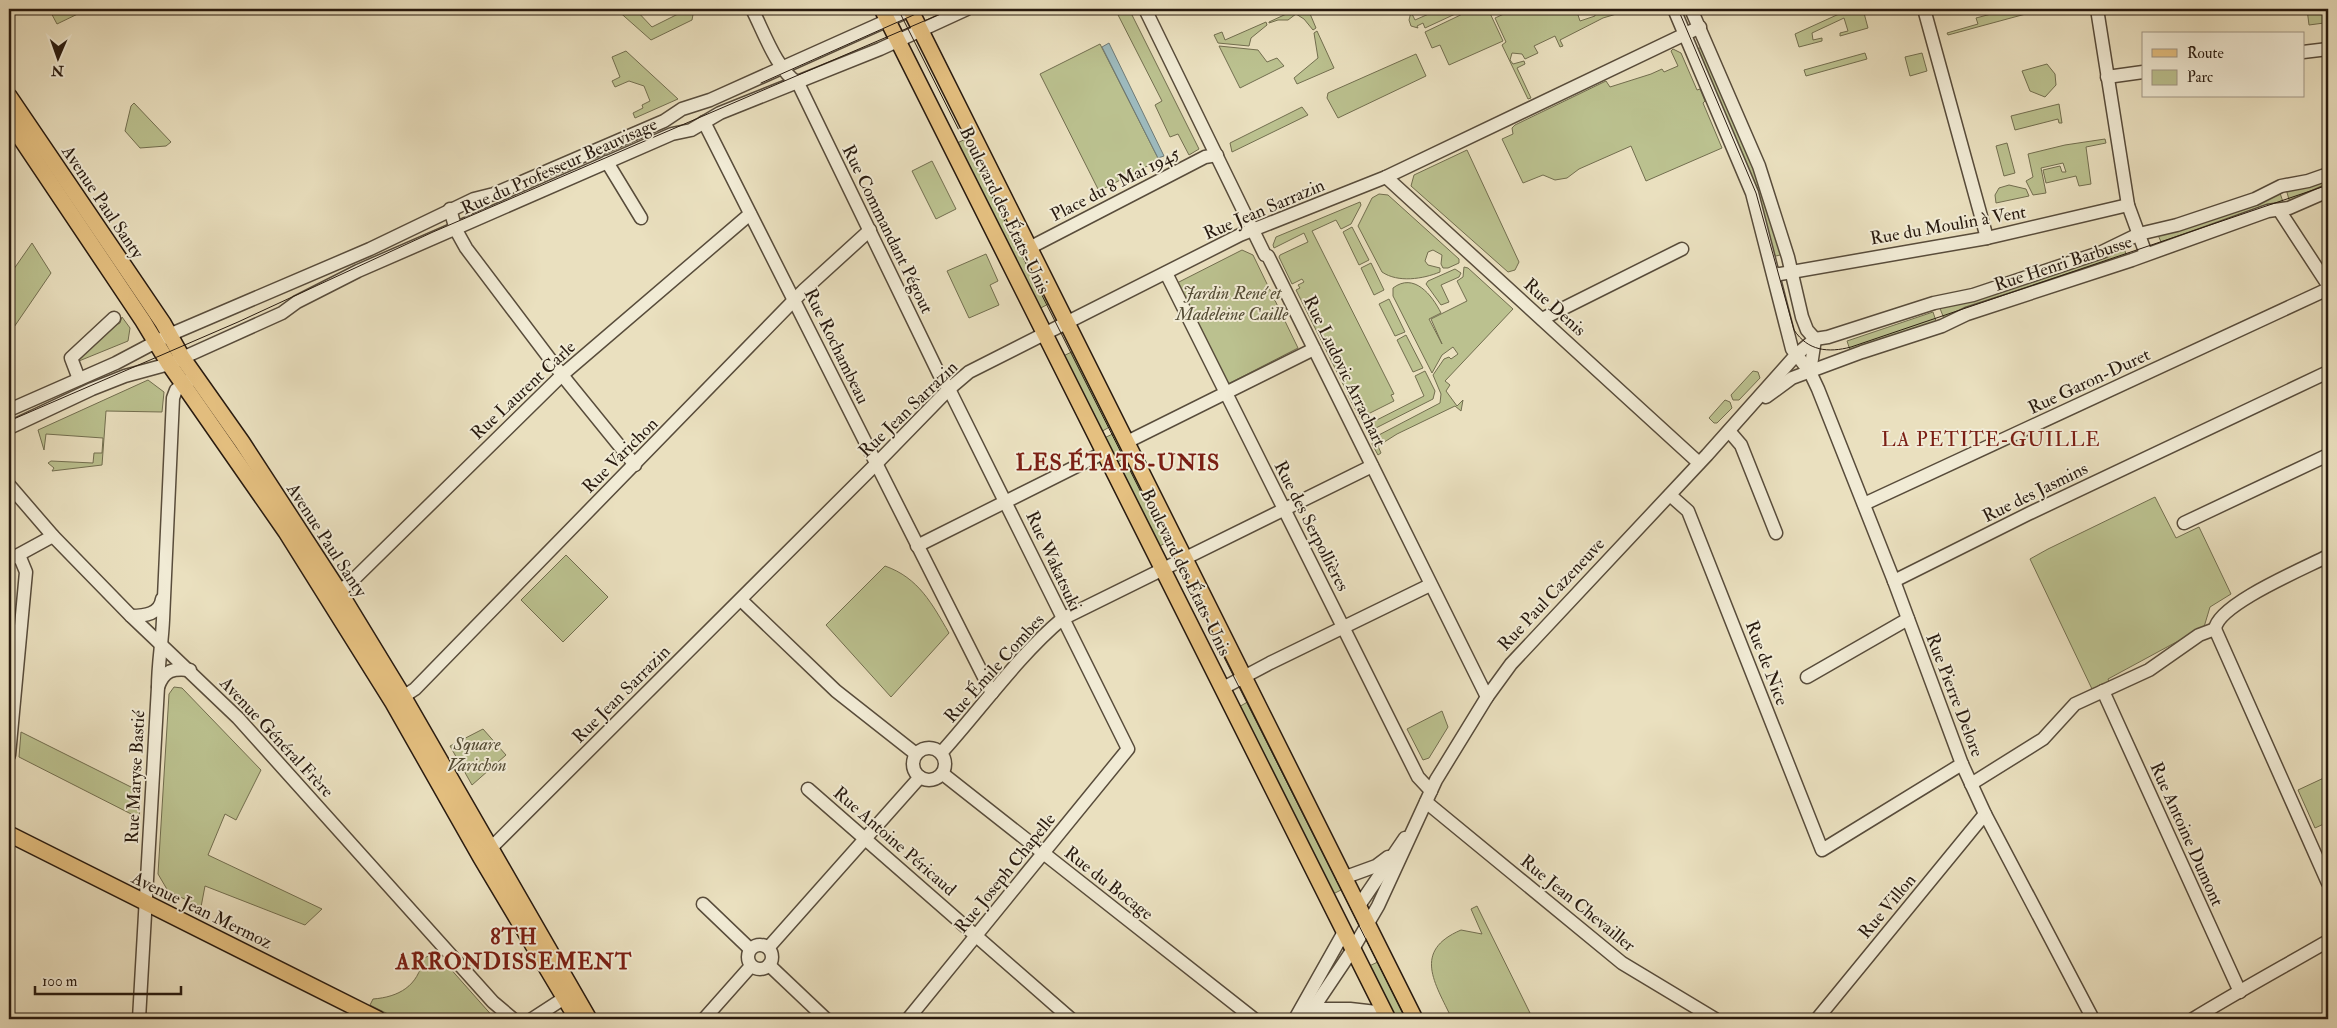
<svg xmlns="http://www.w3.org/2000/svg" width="2337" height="1028" font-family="'IM FELL Double Pica',serif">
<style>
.green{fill:#bbc18f;stroke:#726e4f}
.water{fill:#9dbabd;stroke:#6e7a77}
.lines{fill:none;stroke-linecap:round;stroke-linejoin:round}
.minor-casing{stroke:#584c3b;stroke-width:15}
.major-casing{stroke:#281a0f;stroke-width:18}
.minor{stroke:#f1ebd5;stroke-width:12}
.major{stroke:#e5c080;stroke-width:15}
.tram{stroke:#281a0f;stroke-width:1}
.labels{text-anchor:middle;stroke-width:4;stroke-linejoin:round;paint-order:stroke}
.street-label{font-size:18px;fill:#281a0f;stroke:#f1ebd5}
.park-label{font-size:18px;font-style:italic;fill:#544c35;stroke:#f1ebd5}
.quarter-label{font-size:20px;letter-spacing:1px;fill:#7a1f14;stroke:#f1ebd5}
.district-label{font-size:22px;font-weight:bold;letter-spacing:1px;fill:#7a1f14;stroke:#f1ebd5}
</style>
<rect width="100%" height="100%" fill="#eae0bf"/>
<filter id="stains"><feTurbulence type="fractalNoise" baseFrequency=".004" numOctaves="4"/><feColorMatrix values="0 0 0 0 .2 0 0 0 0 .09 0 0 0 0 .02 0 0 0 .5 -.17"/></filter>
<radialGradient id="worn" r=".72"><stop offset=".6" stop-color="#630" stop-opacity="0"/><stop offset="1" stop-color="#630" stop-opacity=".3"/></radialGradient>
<g class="green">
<path d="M 49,9 L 88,9 L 57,24 Z"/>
<path d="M 616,9 L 635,9 L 652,27 L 688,9 L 694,9 L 692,20 L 651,40 Z"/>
<path d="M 1115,9 L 1129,9 L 1199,149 L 1189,155 L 1178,134 L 1170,137 L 1155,105 L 1162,101 Z"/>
<path d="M 1297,9 L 1308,9 L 1316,28 L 1313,30 L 1304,19 L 1296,14 L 1288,20 L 1278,20 L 1269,23 L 1269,22 Z"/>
<path d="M 1440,9 L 1466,9 L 1425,28 L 1423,23 L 1417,26 L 1418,28 L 1411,26 L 1409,20 L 1411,12 L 1415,20 Z"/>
<path d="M 1473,9 L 1488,9 L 1503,41 L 1449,65 L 1440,45 L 1432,48 L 1425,32 Z"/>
<path d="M 1515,9 L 1578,9 L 1577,12 L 1580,21 L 1595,16 L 1595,14 L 1600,12 L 1599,9 L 1633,9 L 1603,18 L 1560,40 L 1563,46 L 1560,47 L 1555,36 L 1534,46 L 1538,53 L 1525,59 L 1522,54 L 1512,53 L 1510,60 L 1513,64 L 1524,61 L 1525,64 L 1517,68 L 1531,98 L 1528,99 L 1502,45 L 1506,42 L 1495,18 Z"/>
<path d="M 1850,9 L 1878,9 L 1864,13 L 1868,28 L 1840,36 L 1840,33 L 1848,31 L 1844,18 L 1812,33 L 1813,40 L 1822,38 L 1822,41 L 1799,47 L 1795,34 Z"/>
<path d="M 2010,9 L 2033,9 L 2033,12 L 1948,35 L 1947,33 L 1978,24 L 1976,18 Z"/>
<path d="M 2307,9 L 2328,9 L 2328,30 L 2325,28 L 2324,23 L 2309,25 Z"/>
<path d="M 1266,22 L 1267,25 L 1251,38 L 1249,46 L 1218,43 L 1214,35 L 1222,32 L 1225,40 Z"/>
<path d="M 1317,31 L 1334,68 L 1297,84 L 1294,78 L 1318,58 L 1314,33 Z"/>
<path d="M 1100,44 L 1159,160 L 1099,191 L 1040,74 Z"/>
<path d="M 1219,46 L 1258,50 L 1267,62 L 1277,58 L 1284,66 L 1240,88 Z"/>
<path d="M 1705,46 L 1752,160 L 1784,254 L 1772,257 L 1694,50 Z"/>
<path d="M 1673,49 L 1681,53 L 1697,90 L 1700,89 L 1705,101 L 1703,103 L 1722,148 L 1646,181 L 1631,146 L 1579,169 L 1567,178 L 1555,180 L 1543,175 L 1523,183 L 1502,139 L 1513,134 L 1512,128 L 1515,125 L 1606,81 L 1610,87 L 1651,74 L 1662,69 L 1664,72 L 1678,66 L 1671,51 Z"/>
<path d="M 626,51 L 678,99 L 635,118 L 633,113 L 643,108 L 642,105 L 650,101 L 644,86 L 629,81 L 615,87 L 612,81 L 620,77 L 612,57 Z"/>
<path d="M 1865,53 L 1867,59 L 1806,76 L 1804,70 Z"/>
<path d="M 1922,53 L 1927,71 L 1910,76 L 1905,57 Z"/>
<path d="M 1416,54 L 1426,76 L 1338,118 L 1327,98 L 1328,93 Z"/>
<path d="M 2047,64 L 2055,74 L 2056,85 L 2045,97 L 2030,91 L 2022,71 Z"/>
<path d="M 134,103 L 171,142 L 166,146 L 140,148 L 125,131 L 131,106 Z"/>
<path d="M 2059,104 L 2062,123 L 2059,123 L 2058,119 L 2015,130 L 2011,116 Z"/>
<path d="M 1302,107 L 1308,115 L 1232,152 L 1230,143 Z"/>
<path d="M 970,137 L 1052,302 L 1037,310 L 955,144 Z"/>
<path d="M 2105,139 L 2106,143 L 2086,147 L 2091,184 L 2079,186 L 2076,176 L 2046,183 L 2043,170 L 2060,166 L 2062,172 L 2066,172 L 2063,163 L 2041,168 L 2046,193 L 2033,195 L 2026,181 L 2033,177 L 2028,154 L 2065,145 Z"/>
<path d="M 2007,143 L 2015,173 L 2004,176 L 1996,146 Z"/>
<path d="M 1467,150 L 1519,262 L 1515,270 L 1508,272 L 1411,186 L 1414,175 Z"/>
<path d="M 932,161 L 956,209 L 936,219 L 912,171 Z"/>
<path d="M 2328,177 L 2328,187 L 2290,203 L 2286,189 Z"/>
<path d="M 2009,185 L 2026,189 L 2029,196 L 1996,203 L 1995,195 L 1999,188 Z"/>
<path d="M 2280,193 L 2284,205 L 2162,244 L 2157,233 Z"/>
<path d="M 1379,194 L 1388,195 L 1459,259 L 1459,263 L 1448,268 L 1443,268 L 1441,264 L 1442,255 L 1433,250 L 1428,252 L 1425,261 L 1428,265 L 1440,268 L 1440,272 C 1423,279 1398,283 1382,272 L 1358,226 L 1372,198 Z"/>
<path d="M 1360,202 L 1361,205 L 1351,224 L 1341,229 L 1336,220 L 1312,231 L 1394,394 L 1391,395 L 1394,401 L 1360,418 L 1348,395 L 1358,390 L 1356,387 L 1346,390 L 1296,290 L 1300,288 L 1298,285 L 1304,282 L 1302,279 L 1292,284 L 1279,257 L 1280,255 L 1308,242 L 1304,233 L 1274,248 L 1273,245 L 1276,237 Z"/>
<path d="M 1352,227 L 1369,260 L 1359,265 L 1343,232 Z"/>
<path d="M 32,243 L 51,273 L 12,330 L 9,327 L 9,276 Z"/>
<path d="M 2123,245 L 2127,257 L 1945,321 L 1939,306 Z"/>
<path d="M 1242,250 L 1253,255 L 1298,348 L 1228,384 L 1177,283 Z"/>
<path d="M 986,254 L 998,281 L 990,285 L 999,305 L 969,318 L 947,271 Z"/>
<path d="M 1371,263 L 1384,290 L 1374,295 L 1361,268 Z"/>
<path d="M 1464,267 L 1468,268 L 1513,309 L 1445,381 L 1450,385 L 1446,391 L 1457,406 L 1463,400 L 1461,411 L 1455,406 L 1397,434 L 1378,446 L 1381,453 L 1378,455 L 1372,444 L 1375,437 L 1440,403 L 1441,394 L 1433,375 L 1444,359 L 1449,357 L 1451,359 L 1458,354 L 1453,347 L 1442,355 L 1432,373 L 1393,296 L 1393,288 C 1414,272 1432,295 1441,313 L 1429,319 L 1442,344 L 1431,319 L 1467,301 L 1457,281 L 1463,277 Z"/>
<path d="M 1455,269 L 1461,273 L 1459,277 L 1441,285 L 1449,302 L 1441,305 L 1426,284 L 1428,281 Z"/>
<path d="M 1389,299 L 1405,332 L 1395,336 L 1379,304 Z"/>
<path d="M 1933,312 L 1936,321 L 1850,350 L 1847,341 Z"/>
<path d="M 122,317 L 130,328 L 128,341 L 79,361 L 76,357 L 108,329 L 120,323 Z"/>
<path d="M 1406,335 L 1423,368 L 1413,372 L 1397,340 Z"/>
<path d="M 1076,350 L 1113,425 L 1099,433 L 1061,357 Z"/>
<path d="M 1425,371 L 1435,391 L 1433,399 L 1372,430 L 1365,426 L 1424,396 L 1415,376 Z"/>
<path d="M 1753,371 L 1758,372 L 1760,378 L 1739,400 L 1733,400 L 1731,395 Z"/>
<path d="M 148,380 L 164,392 L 162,412 L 106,411 L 102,465 L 52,471 L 54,468 L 48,463 L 51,461 L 93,463 L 94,453 L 102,453 L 103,438 L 46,434 L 44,450 L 38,430 Z"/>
<path d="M 1725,400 L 1730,402 L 1732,408 L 1717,423 L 1714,423 L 1709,418 Z"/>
<path d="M 1117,432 L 1129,456 L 1114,464 L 1102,439 Z"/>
<path d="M 1133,464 L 1171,540 L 1156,548 L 1118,471 Z"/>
<path d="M 2155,497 L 2176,538 L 2199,527 L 2231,594 L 2210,607 L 2204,627 L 2108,679 L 2109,682 L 2092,689 L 2030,559 L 2048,549 Z"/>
<path d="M 566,555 L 608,597 L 563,642 L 521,600 Z"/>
<path d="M 885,566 C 919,578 932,604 949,633 L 891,697 L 826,625 Z"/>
<path d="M 174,687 L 182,688 L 261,770 L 236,820 L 225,814 L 208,855 L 322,909 L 305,925 L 205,886 L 201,907 L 168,891 L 158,874 L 169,694 Z"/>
<path d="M 1251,700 L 1345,888 L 1331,895 L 1237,708 Z"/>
<path d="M 1442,711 L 1448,727 L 1429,758 L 1423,760 L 1407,729 Z"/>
<path d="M 483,729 L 506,755 L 472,785 L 450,746 Z"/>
<path d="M 21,732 L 141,792 L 139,818 L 19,757 Z"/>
<path d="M 2328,776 L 2328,822 L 2315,828 L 2298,790 Z"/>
<path d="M 1477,906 L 1530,1013 L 1529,1019 L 1452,1019 C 1435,983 1412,951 1461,930 L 1482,934 L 1471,909 Z"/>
<path d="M 430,955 L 435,957 L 444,968 L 448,966 L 495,1019 L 398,1019 L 370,1005 L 373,999 C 399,997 418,986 423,959 Z"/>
<path d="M 1382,960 L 1412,1019 L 1393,1019 L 1367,967 Z"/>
</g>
<path class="water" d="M 1109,43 L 1164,156 L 1158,158 L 1102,47 Z"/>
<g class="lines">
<defs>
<g id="minor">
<path d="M 752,9 C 763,30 777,71 798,83"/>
<path d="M 1145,9 L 1265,255 L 1268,256 L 1487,697"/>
<path d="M 1674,9 L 1752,193 L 1792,349 L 1810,372 L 1818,389 L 1894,581 L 1962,764 L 1985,814 L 2093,1019"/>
<path d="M 1691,9 L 1759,166 L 1788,257 L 1802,317 L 1807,330 L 1815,339"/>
<path d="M 1924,9 L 1987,238"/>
<path d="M 2097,9 L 2128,205 L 2146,254"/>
<path d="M 2303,52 L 2328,49"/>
<path d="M 2107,77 L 2143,72"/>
<path d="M 798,83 L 939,374 L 949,389 L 1128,749 L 908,1019"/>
<path d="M 704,122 L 992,693"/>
<path d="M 607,162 L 641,218"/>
<path d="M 1386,177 L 1699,463"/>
<path d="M 450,209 L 456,230 L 466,248 L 562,375 L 635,465"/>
<path d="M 2279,210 L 2328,285"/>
<path d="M 1031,247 L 1205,157 L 1217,155"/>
<path d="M 1166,273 L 1418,777 L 1431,791"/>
<path d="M 1774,275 L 1987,238 L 2128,205"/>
<path d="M 1542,319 L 1682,249"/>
<path d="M 1815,339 L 1828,337 L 1934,303 L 1973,295 L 2102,252 L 2139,234 L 2177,225 L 2255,199 L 2281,186 L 2308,181 L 2328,174"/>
<path d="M 1810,372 L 1815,339"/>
<path d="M 79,379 L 71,358 L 114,318"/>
<path d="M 1766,397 L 1792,378 L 1862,352 L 1942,326 L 1967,314 L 2132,260 L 2268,211 L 2289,208 L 2328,191"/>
<path d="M 9,410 L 116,363 L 169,335 L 370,249 L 474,199 L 494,194 L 664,121 L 682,109 L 710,100 L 913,9"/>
<path d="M 9,428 L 92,389 L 125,376 L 169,364 L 282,313 L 297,302 L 358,271 L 672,134 L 691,130 L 720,113 L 880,49 L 967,9"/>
<path d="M 1729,431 L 1741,445 L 1776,533"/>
<path d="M 1131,440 L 1314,349"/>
<path d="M 9,485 L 53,536 L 131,616 L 238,718 L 493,1002 L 513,1019"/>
<path d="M 1670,495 L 1688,511 L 1822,850 L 1962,764"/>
<path d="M 1864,504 L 2328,289"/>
<path d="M 2184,523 L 2328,455"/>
<path d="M 917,546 L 1105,452"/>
<path d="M 9,560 L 53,536"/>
<path d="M 1894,581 L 2028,514 L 2328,372"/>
<path d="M 332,597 L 350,583 L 562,375 L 750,214"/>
<path d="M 741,600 L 836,691 L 916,754"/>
<path d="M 131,616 C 145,616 160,614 162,599"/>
<path d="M 2215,629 L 2328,883"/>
<path d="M 2215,629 C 2218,604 2305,568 2328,556"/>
<path d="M 1807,677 L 1908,619"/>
<path d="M 158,687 C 164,670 173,668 190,670"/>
<path d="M 1223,688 L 1270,663 L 1430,585"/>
<path d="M 2103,691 L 2240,992"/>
<path d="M 395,702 L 415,689 L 804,290 L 870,230"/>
<circle cx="929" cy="764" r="16"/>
<path d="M 941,753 C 980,710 1018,656 1062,619 L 1372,466"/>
<path d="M 9,755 L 26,572 L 19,555"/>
<path d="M 943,774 L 1254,1019"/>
<path d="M 1971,784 L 2043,739 L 2075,704 L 2149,670 L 2199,635 L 2215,629"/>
<path d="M 808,789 L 1071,1019"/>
<path d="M 1426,802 L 1622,963 L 1715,1019"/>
<path d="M 484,855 L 876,464 L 949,389 L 969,372 L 1240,235 L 1386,177 L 1700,27"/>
<path d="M 1343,878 L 1376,866 L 1388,857"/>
<path d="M 703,904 L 750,949"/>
<path d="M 1358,907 L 1405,838"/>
<circle cx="760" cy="957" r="12"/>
<path d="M 768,948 L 920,777"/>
<path d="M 769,965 L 826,1019"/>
<path d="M 1312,1009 L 1350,1009 L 1385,1013"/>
<path d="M 139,1019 L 158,687 C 158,664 162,643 163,620 L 173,398 L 176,390 L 190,380"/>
<path d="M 532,1019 L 572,993"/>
<path d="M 704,1019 L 751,966"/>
<path d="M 1295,1019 L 1344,932"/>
<path d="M 1306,1019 L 1353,949 L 1378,906 L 1436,780 L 1487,697 L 1511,664 L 1707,455 L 1796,355 L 1815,339"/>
<path d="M 1817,1019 L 1985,814"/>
<path d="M 2193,1019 C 2237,992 2283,967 2328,941"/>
</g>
<g id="major">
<path d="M 882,9 L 1388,1019"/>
<path d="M 910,9 L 1415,1019"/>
<path d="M 9,96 L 163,323 L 182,357 L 242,442 L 339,591 L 403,696 L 589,1019"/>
<path d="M 9,121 L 143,321 L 169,364 L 286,532 L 393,703 L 481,858 L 577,1019"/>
<path d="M 9,834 L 378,1019"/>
</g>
</defs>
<use href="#minor" class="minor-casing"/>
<use href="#major" class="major-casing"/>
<use href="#minor" class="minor"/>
<use href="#major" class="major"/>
<g class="tram">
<path d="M 898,9 L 1406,1019"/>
<path d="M 1678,9 L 1756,193 L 1794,330 C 1808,351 1828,353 1851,347 L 2328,185"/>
<path d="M 761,83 L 927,9"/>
<path d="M 9,421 L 238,322 L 433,232 L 952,9"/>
</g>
</g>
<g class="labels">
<g class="street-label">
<text transform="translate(559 166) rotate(-24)" y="6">Rue du Professeur Beauvisage</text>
<text transform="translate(1115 184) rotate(-27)" y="6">Place du 8 Mai 1945</text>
<text transform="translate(103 202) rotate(56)" y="6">Avenue Paul Santy</text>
<text transform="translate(1264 209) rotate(-23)" y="6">Rue Jean Sarrazin</text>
<text transform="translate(1005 210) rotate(64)" y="6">Boulevard des États-Unis</text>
<text transform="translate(1948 225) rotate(-10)" y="6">Rue du Moulin à Vent</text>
<text transform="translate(888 229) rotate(64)" y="6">Rue Commandant Pégout</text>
<text transform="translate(2063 263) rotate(-18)" y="6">Rue Henri Barbusse</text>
<text transform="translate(1555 307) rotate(42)" y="6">Rue Denis</text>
<text transform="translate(837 346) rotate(64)" y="6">Rue Rochambeau</text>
<text transform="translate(1345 371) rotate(64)" y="6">Rue Ludovic Arrachart</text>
<text transform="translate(2089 381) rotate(-25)" y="6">Rue Garon-Duret</text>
<text transform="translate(523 390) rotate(-43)" y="6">Rue Laurent Carle</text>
<text transform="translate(908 409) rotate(-44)" y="6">Rue Jean Sarrazin</text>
<text transform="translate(620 455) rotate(-45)" y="6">Rue Varichon</text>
<text transform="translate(2035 492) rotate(-26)" y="6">Rue des Jasmins</text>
<text transform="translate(1312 526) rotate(63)" y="6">Rue des Serpollières</text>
<text transform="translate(327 540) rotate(57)" y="6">Avenue Paul Santy</text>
<text transform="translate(1054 561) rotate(65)" y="6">Rue Wakatsuki</text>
<text transform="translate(1186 572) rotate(64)" y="6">Boulevard des États-Unis</text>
<text transform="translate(1551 594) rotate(-47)" y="6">Rue Paul Cazeneuve</text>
<text transform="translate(1767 663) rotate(69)" y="6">Rue de Nice</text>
<text transform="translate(994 668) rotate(-48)" y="6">Rue Émile Combes</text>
<text transform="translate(621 694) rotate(-45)" y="6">Rue Jean Sarrazin</text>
<text transform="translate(1955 695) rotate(69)" y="6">Rue Pierre Delore</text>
<text transform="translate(277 737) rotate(47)" y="6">Avenue Général Frère</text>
<text transform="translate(135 777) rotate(-87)" y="6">Rue Maryse Bastié</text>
<text transform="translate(2187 834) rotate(66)" y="6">Rue Antoine Dumont</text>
<text transform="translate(895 841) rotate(41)" y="6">Rue Antoine Péricaud</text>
<text transform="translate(1005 873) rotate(-51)" y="6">Rue Joseph Chapelle</text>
<text transform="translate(1109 883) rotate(38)" y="6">Rue du Bocage</text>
<text transform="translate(1578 903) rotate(39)" y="6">Rue Jean Chevailler</text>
<text transform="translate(1887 906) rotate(-50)" y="6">Rue Villon</text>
<text transform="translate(202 910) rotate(26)" y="6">Avenue Jean Mermoz</text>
</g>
<g class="park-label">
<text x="1232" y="299">Jardin René et<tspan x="1232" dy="21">Madeleine Caille</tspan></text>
<text x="477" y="750">Square<tspan x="477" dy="21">Varichon</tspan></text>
</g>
<g class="quarter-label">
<text x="1991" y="446">LA PETITE-GUILLE</text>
</g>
<g class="district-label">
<text x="1118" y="470">LES ÉTATS-UNIS</text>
<text x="514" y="944">8TH<tspan x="514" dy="25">ARRONDISSEMENT</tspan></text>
</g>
</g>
<rect width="2337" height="1028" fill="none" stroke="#eae0bf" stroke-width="30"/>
<rect x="10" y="10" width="2317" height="1008" fill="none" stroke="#281a0f" stroke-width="2.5"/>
<rect x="15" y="15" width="2307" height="998" fill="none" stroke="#281a0f"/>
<rect x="2142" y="32" width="162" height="65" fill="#f1ebd5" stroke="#a19786"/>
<rect x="2152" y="49" width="25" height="8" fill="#e5c080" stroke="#a19786"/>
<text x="2187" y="58" font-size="15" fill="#281a0f">Route</text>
<rect x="2152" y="70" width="25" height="15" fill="#bbc18f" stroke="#a19786"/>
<text x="2187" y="82" font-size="15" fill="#281a0f">Parc</text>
<g transform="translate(58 58) rotate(182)" stroke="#f1ebd5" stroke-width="4" paint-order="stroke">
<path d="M0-4L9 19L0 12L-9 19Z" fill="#281a0f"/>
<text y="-8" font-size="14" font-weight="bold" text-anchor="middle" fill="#281a0f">N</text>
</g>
<path d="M35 986v8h146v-8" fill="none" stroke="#281a0f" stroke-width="2.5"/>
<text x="42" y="986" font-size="15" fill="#281a0f" stroke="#f1ebd5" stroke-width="4" paint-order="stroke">100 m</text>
<rect width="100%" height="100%" filter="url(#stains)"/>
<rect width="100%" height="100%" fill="url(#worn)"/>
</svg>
